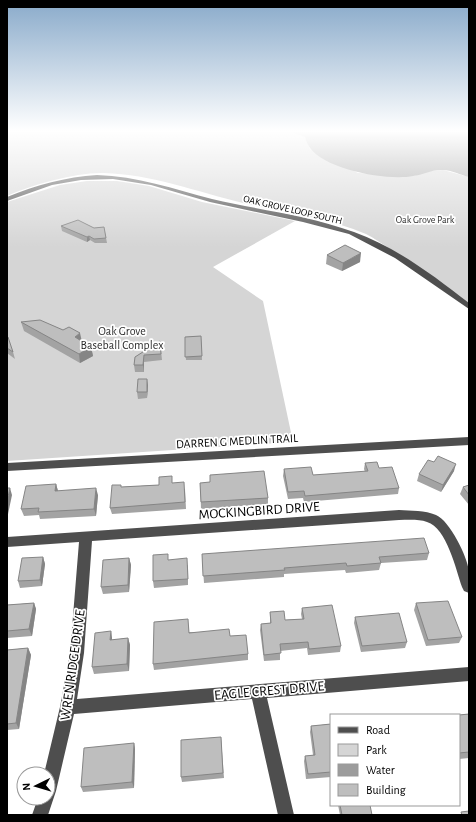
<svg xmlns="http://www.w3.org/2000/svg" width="476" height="822" font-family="'Alegreya Sans',sans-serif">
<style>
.green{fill:#d5d5d5}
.water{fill:#9c9c9c}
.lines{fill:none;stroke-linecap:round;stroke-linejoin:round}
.minor{fill:#4e4e4e;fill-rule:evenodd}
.wall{fill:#a3a3a3}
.shaded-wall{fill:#858585}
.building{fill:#bebebe;stroke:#858585}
.labels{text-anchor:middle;stroke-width:3.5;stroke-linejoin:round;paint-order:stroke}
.far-street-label{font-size:10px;fill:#000;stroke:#fff}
.far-park-label{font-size:10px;fill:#2c2c2c;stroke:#fff}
.park-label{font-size:12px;fill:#2c2c2c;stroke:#fff}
.street-label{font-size:12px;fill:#000;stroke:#fff}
.near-street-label{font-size:14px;fill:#000;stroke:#fff}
</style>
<rect width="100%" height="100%" fill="#fff"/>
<g class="green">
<path d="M 7,132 L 290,132 L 305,137 L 310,149 L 358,173 L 414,176 L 429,171 L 443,170 L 469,177 L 469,304 C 443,285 417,265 389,248 C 382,244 374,238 366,234 C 327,217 284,213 243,203 C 197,192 151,174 104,173 C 77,172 31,185 7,196 Z"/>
<path d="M 87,181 L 117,181 L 149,186 L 202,202 L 295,221 L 213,267 L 263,301 L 293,442 L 7,461 L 7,202 L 60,185 Z"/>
</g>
<path class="water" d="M 290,132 L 469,132 L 469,177 C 461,175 451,170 443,170 C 432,169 423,175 413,176 C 388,181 326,170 310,148 C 308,145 306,141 305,137 Z"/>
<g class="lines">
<g class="minor">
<path d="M 97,175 C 137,176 174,189 212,199 C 259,210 308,215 354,232 C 396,247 434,276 469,303 L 469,309 L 395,258 L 349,234 L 303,222 L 210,202 L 151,185 L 113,179 L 81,180 L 52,185 L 7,201 L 7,197 C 36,185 66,177 97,175 Z"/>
<path d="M 469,437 L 469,445 L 7,471 L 7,463 Z"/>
<path d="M 399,510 C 411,511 425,510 436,515 C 450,521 467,556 469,571 C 470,578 469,585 469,593 L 464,591 L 462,587 C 456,570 447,528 427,522 C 419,519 408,520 399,520 L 92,541 L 84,653 L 77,699 L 469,667 L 469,681 L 267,698 L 294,815 L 278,815 L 252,699 L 74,714 L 56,791 L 48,815 L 32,815 L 38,798 L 48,798 L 48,774 L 44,774 L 60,707 L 70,653 L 79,542 L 7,547 L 7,537 Z"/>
</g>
</g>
<g class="wall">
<path d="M 61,226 L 94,228 L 104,227 L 107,243 L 95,243 L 90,240 L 87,242 L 62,231 Z"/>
<path d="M 327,255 L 360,262 L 342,271 L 326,264 Z"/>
<path d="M 21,322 L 63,330 L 91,347 L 93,356 L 80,363 L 24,331 Z"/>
<path d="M 201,336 L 202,360 L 186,360 L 185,337 Z"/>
<path d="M 7,337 L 13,352 L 15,359 L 7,353 Z"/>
<path d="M 160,341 L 162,360 L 144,362 L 144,372 L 135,372 L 134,365 L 135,357 Z"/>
<path d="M 148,385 L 147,398 L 138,399 L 137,392 Z"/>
<path d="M 365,463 L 379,468 L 399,488 L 398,494 L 304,502 L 303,498 L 288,499 L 283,476 L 284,469 L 313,475 L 365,472 L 364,469 Z"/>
<path d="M 454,471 L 441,492 L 417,481 L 419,474 Z"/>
<path d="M 172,476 L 172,483 L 185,489 L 186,509 L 112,514 L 110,508 L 121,485 L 121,487 L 159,485 Z"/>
<path d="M 200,483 L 268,498 L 268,504 L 201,509 Z"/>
<path d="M 56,484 L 58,491 L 98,495 L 96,516 L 40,519 L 39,515 L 24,516 L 21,509 Z"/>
<path d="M 469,485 L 469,505 L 460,494 L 463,487 Z"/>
<path d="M 429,553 L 427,560 L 381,563 L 379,570 L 346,573 L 345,570 L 284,574 L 284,577 L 204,583 L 202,554 Z"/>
<path d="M 43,557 L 45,564 L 42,586 L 20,588 L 18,581 Z"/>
<path d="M 129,558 L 131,565 L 129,592 L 103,594 L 101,587 Z"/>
<path d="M 188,565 L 188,585 L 154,588 L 153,581 Z"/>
<path d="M 34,603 L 36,609 L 32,636 L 7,638 L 7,605 Z"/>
<path d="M 416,603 L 462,637 L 459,643 L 426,646 L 414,610 Z"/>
<path d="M 302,608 L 341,646 L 340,652 L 308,655 L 307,648 L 280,651 L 280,660 L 264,661 L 260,630 L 261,624 L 270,623 L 270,612 L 285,620 L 302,619 L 301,614 Z"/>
<path d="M 355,617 L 407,642 L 405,648 L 361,652 L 354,623 Z"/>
<path d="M 189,626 L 189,632 L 230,636 L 248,654 L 248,660 L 154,670 L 153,664 Z"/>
<path d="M 111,631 L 112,640 L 128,638 L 130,645 L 129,671 L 94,674 L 92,667 Z"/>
<path d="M 28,648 L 31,655 L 19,729 L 7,730 L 7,650 Z"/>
<path d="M 469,714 L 469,758 L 459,759 L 459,715 Z"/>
<path d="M 331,724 L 331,777 L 306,779 L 304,761 L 305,756 L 313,755 L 310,732 L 311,726 Z"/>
<path d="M 221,737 L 224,778 L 182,782 L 181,777 Z"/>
<path d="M 134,743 L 135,749 L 134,788 L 83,792 L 81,787 Z"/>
<path d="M 338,805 L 370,805 L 372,815 L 340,815 Z"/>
</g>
<g class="shaded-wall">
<path d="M 89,236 L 90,240 L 87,242 L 87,237 Z"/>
<path d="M 361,253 L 360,262 L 342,271 L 343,263 Z"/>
<path d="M 80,333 L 82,342 L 75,337 Z"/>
<path d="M 91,347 L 93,356 L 80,363 L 79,354 Z"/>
<path d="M 144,355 L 144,372 L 143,365 Z"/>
<path d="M 147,379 L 148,385 L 147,398 Z"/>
<path d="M 456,464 L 454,471 L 441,492 L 443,485 Z"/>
<path d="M 56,484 L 58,491 L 55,491 Z"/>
<path d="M 10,488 L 12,495 L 7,519 L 7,501 Z"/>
<path d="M 96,488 L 98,495 L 96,516 L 94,509 Z"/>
<path d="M 43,557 L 45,564 L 42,586 L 40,580 Z"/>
<path d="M 129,558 L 131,565 L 129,592 L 128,585 Z"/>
<path d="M 34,603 L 36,609 L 32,636 L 29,629 Z"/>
<path d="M 111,631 L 112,638 L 112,646 L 110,640 Z"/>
<path d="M 128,638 L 130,645 L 129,671 L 127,664 Z"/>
<path d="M 28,648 L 31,655 L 19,729 L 16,723 Z"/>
<path d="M 134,743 L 135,749 L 134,788 L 132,782 Z"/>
</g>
<g class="building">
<path d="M 78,220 L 94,228 L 104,227 L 106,238 L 94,239 L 89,236 L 87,237 L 61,226 Z"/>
<path d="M 345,245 L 361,253 L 343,263 L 327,255 Z"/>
<path d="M 40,320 L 63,330 L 69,327 L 80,333 L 75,337 L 91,347 L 79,354 L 21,322 Z"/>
<path d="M 201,336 L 202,356 L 185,357 L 185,337 Z"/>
<path d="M 7,337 L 8,337 L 13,352 L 7,348 Z"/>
<path d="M 160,341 L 161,354 L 144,355 L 143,365 L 134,365 L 135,357 Z"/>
<path d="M 138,379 L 147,379 L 147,392 L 137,392 Z"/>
<path d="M 438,456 L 456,464 L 443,485 L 419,474 L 428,460 L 434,462 Z"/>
<path d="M 377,462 L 379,468 L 392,467 L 399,488 L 305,496 L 304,491 L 288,492 L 284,469 L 311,467 L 313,475 L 368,471 L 365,463 Z"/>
<path d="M 264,471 L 268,498 L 201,502 L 200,483 L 210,482 L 210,475 Z"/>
<path d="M 172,476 L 172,483 L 184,482 L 185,502 L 110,508 L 112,485 L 121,485 L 121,487 L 159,485 L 159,477 Z"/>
<path d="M 56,484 L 55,491 L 96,488 L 94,509 L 38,512 L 39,508 L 21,509 L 26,486 Z"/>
<path d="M 469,485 L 469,495 L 463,487 Z"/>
<path d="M 7,488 L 10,488 L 7,501 Z"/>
<path d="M 424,538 L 429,553 L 379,557 L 381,563 L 347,566 L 346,563 L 284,568 L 285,570 L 203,576 L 202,554 Z"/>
<path d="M 168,554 L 168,560 L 187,558 L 188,579 L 153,581 L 153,555 Z"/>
<path d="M 43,557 L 40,580 L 18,581 L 22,558 Z"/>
<path d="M 129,558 L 128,585 L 101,587 L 103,560 Z"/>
<path d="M 448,601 L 462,637 L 428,640 L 416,603 Z"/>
<path d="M 34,603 L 29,629 L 7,631 L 7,605 Z"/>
<path d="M 332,605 L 341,646 L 309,649 L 308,642 L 280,644 L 281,653 L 264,655 L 261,624 L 271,623 L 270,612 L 284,611 L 285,620 L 304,619 L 302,608 Z"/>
<path d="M 399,613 L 407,642 L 362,646 L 355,617 Z"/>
<path d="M 188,619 L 189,633 L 229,629 L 230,636 L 246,635 L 248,654 L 153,664 L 154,622 Z"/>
<path d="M 111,631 L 110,640 L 128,638 L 127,664 L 92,667 L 95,633 Z"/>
<path d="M 28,648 L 16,723 L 7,724 L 7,650 Z"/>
<path d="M 469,714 L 469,752 L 459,753 L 459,715 Z"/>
<path d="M 331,724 L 331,772 L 308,774 L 305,756 L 315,755 L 311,726 Z"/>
<path d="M 221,737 L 223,773 L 181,777 L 181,740 Z"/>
<path d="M 134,743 L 132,782 L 81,787 L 84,748 Z"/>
<path d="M 340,805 L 370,805 L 372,815 L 342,815 Z"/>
<path d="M 469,811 L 469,815 L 462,815 L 461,812 Z"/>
</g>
<linearGradient id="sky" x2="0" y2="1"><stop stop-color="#89aaca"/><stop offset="0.53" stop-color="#fff"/><stop offset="1" stop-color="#fff" stop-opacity="0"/></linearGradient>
<rect width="476" height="247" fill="url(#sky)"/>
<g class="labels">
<g class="far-street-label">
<text transform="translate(293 209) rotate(13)" y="4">OAK GROVE LOOP SOUTH</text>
</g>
<g class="far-park-label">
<text x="425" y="223">Oak Grove Park</text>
</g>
<g class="park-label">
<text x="122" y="335">Oak Grove<tspan x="122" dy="14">Baseball Complex</tspan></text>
</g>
<g class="street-label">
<text transform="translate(237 441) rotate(-3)" y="4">DARREN G MEDLIN TRAIL</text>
</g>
<g class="near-street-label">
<text transform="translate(259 510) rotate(-4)" y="5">MOCKINGBIRD DRIVE</text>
<text transform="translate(72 665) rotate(-82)" y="5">WREN RIDGE DRIVE</text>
<text transform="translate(269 690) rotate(-5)" y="5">EAGLE CREST DRIVE</text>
</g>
</g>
<rect width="476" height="822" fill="none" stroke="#000000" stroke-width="16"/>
<rect x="330" y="714" width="130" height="92" fill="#ffffff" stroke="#999999"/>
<rect x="338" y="727" width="20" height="6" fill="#4e4e4e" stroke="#999999"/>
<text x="366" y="734" font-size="12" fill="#000000">Road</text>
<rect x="338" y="744" width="20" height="12" fill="#d5d5d5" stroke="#999999"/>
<text x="366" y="754" font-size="12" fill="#000000">Park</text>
<rect x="338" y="764" width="20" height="12" fill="#9c9c9c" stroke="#999999"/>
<text x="366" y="774" font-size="12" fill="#000000">Water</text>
<rect x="338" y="784" width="20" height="12" fill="#bebebe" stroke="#999999"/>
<text x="366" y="794" font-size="12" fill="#000000">Building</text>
<g transform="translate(36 786) rotate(265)"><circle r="19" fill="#ffffff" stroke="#999999"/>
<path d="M0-3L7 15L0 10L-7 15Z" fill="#000000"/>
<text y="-6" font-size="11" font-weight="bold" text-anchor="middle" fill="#000000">N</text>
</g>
</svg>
